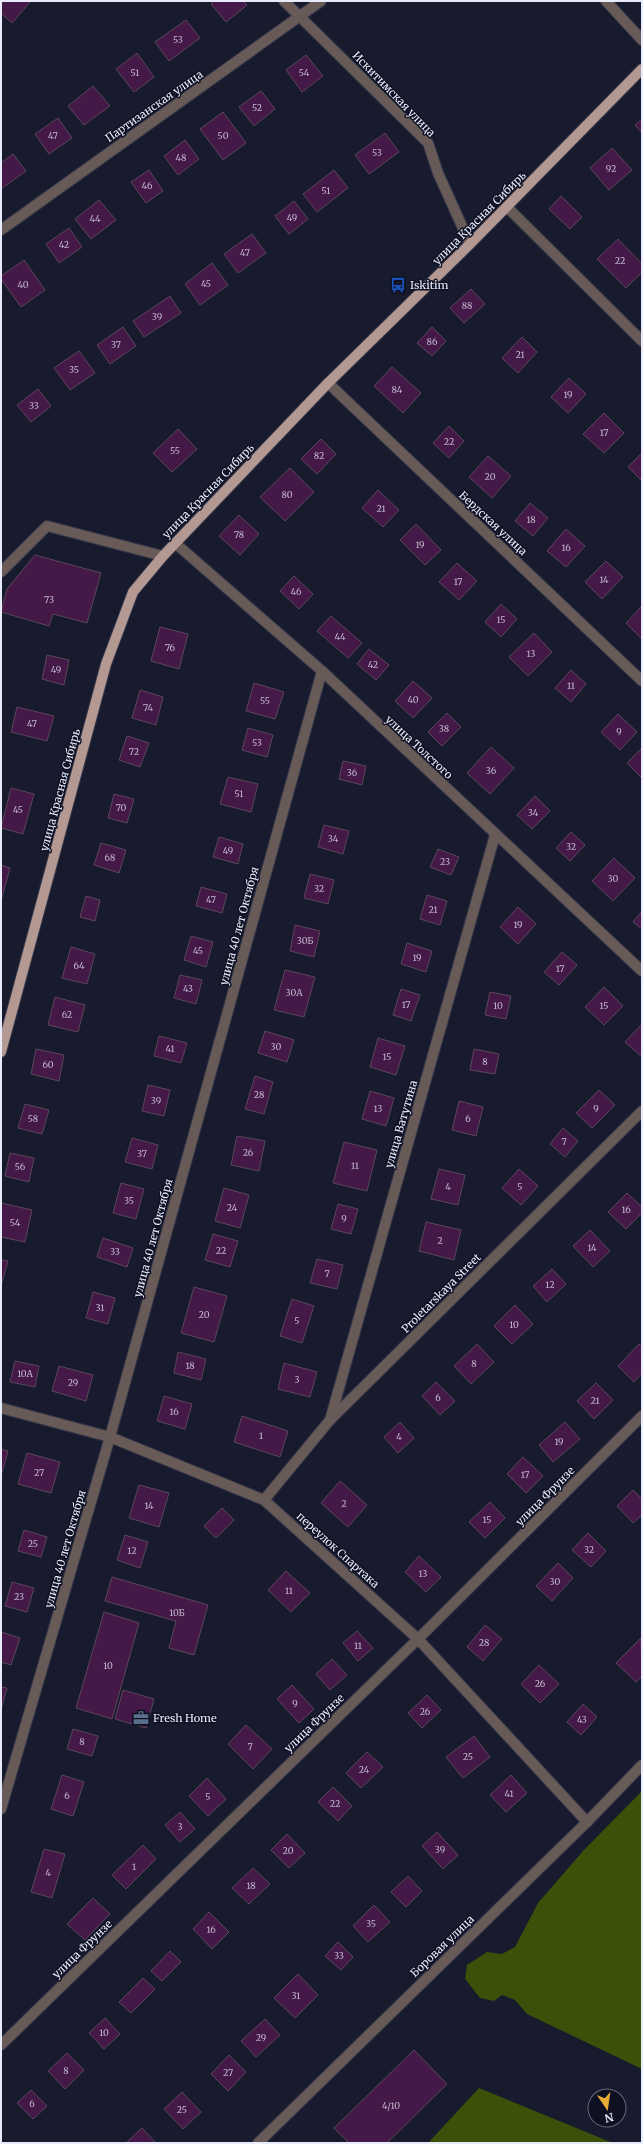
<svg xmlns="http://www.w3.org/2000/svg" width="643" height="2144" font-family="Merriweather,serif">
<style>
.forest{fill:#3c500a}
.building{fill:#451947;stroke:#5a475a}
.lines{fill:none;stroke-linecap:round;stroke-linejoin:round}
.minor-casing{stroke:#35374a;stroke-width:12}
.major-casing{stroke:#35374a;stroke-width:12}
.minor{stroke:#675a57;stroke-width:10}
.major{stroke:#b39992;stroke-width:10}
.labels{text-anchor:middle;stroke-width:3;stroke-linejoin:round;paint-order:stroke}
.number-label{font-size:9px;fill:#bfb6cc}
.street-label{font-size:11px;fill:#e8ebf9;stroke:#0f1123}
.poi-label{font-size:11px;fill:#e8ebf9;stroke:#0f1123;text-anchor:start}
</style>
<rect width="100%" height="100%" fill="#181a2d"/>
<g class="forest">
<path d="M 642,1791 L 642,2069 L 527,2014 L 515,2000 L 502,1995 L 494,2001 L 480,1998 L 465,1979 L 467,1965 L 487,1952 L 502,1954 L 515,1947 L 538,1903 L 583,1851 Z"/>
<path d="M 479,2088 L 613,2143 L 428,2143 Z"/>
</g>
<g class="building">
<path d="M 1,1 L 31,1 L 12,23 L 1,13 Z"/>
<path d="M 214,1 L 243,1 L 247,5 L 226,22 L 211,4 Z"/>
<path d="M 186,20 L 200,38 L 169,61 L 155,42 Z"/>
<path d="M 137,53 L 154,77 L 134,92 L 116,69 Z"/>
<path d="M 306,55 L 323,76 L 302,92 L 286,70 Z"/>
<path d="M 93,86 L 110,106 L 84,125 L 68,106 Z"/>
<path d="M 261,91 L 275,109 L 254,126 L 239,107 Z"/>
<path d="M 223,112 L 246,143 L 223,160 L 200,129 Z"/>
<path d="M 58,118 L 72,138 L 49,154 L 35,134 Z"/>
<path d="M 642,119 L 642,133 L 635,125 Z"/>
<path d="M 385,133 L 399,152 L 369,174 L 355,155 Z"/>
<path d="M 185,140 L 199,159 L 178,175 L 164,156 Z"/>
<path d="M 612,148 L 632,170 L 609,190 L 590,168 Z"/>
<path d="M 13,154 L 26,171 L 1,189 L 1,163 Z"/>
<path d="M 149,170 L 163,191 L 146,203 L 131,182 Z"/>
<path d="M 334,170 L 348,188 L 317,212 L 303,194 Z"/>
<path d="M 561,196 L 582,217 L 570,229 L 549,209 Z"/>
<path d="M 99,200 L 116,220 L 91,239 L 75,219 Z"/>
<path d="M 294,201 L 308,219 L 289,234 L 275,216 Z"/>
<path d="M 69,228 L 82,247 L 59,263 L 46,244 Z"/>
<path d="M 252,234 L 266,253 L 238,273 L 224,254 Z"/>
<path d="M 618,239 L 642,264 L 642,272 L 626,288 L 597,259 Z"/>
<path d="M 24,260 L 45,290 L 21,307 L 1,279 L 1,276 Z"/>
<path d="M 212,263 L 228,285 L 200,305 L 185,284 Z"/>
<path d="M 471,289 L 485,304 L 464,323 L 450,308 Z"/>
<path d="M 170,296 L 181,313 L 144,337 L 133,321 Z"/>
<path d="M 123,327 L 136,346 L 110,364 L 97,345 Z"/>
<path d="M 432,327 L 446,341 L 432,356 L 417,343 Z"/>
<path d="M 522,337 L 537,352 L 518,373 L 502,358 Z"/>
<path d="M 79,351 L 95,373 L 70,390 L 54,368 Z"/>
<path d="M 392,367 L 421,393 L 403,413 L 374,386 Z"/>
<path d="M 569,378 L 586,394 L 568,413 L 551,397 Z"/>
<path d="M 38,389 L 51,406 L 31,422 L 17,405 Z"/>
<path d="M 604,413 L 624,433 L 604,453 L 583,434 Z"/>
<path d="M 449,426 L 464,441 L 449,458 L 433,443 Z"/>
<path d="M 178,429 L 197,449 L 172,472 L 153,453 Z"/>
<path d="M 321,439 L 336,454 L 317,474 L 301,459 Z"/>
<path d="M 642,453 L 642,481 L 628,467 Z"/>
<path d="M 488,456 L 511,476 L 492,498 L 469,477 Z"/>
<path d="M 290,468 L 314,492 L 285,521 L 260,497 Z"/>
<path d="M 378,490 L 399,510 L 383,527 L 362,508 Z"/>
<path d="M 530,503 L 548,518 L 533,536 L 515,521 Z"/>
<path d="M 239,515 L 259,534 L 240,555 L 219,536 Z"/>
<path d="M 416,524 L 441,550 L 425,565 L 400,540 Z"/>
<path d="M 566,529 L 585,546 L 566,567 L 547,551 Z"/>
<path d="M 35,555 L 101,573 L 87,623 L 53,614 L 49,626 L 1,612 L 7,589 Z"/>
<path d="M 606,561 L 623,577 L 602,599 L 585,582 Z"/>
<path d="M 457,563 L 477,581 L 459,600 L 439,582 Z"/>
<path d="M 294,576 L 313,594 L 299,609 L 280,591 Z"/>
<path d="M 501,604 L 517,619 L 501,637 L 485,622 Z"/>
<path d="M 642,606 L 642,639 L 626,623 Z"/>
<path d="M 331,616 L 362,643 L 348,658 L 317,631 Z"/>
<path d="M 160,627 L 188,634 L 179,669 L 151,661 Z"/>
<path d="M 534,633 L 552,652 L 528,676 L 509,657 Z"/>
<path d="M 369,649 L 389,665 L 376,680 L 357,664 Z"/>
<path d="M 47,655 L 69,660 L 64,685 L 42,679 Z"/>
<path d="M 571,670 L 586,684 L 571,702 L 555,688 Z"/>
<path d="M 413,681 L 432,698 L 413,718 L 395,701 Z"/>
<path d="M 254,683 L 284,692 L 275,719 L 246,711 Z"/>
<path d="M 140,690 L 163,697 L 156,725 L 132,718 Z"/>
<path d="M 17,707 L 54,716 L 47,741 L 11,732 Z"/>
<path d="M 447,713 L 461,727 L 442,746 L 428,732 Z"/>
<path d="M 618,714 L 637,732 L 620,750 L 601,732 Z"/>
<path d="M 248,728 L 273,735 L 267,757 L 242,750 Z"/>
<path d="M 127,736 L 149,743 L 140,767 L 119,760 Z"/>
<path d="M 491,747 L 514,768 L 490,794 L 467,773 Z"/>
<path d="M 642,748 L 642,778 L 627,763 Z"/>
<path d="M 343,761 L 366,766 L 362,785 L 339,779 Z"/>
<path d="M 228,777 L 258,784 L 251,812 L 220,804 Z"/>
<path d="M 11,788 L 34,794 L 23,834 L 1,828 Z"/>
<path d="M 114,794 L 134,799 L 127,823 L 108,818 Z"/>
<path d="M 535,796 L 550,811 L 532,829 L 517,815 Z"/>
<path d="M 324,825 L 349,831 L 343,854 L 318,847 Z"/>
<path d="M 571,832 L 585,845 L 570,861 L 556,848 Z"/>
<path d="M 219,837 L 243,844 L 238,864 L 213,857 Z"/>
<path d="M 101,843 L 126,850 L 119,873 L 94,865 Z"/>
<path d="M 438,849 L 459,857 L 451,875 L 430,867 Z"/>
<path d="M 614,858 L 635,878 L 613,901 L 592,881 Z"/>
<path d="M 1,865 L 10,868 L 1,901 Z"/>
<path d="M 310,874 L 334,880 L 328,904 L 304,898 Z"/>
<path d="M 201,887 L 227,894 L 222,913 L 196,906 Z"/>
<path d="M 427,895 L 447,901 L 440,925 L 420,919 Z"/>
<path d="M 86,896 L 100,900 L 95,921 L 80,917 Z"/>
<path d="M 518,907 L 536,924 L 518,944 L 500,927 Z"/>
<path d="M 642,911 L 642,929 L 633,922 Z"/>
<path d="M 295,925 L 320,931 L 314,957 L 290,951 Z"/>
<path d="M 191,936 L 213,942 L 206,967 L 184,960 Z"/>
<path d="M 407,943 L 432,951 L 426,972 L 401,964 Z"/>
<path d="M 71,947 L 95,954 L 87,984 L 62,978 Z"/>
<path d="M 562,952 L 577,965 L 559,985 L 544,972 Z"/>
<path d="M 285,970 L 315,977 L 304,1017 L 274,1010 Z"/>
<path d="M 180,975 L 202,980 L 196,1004 L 174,998 Z"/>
<path d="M 604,987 L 623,1006 L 604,1025 L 585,1007 Z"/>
<path d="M 401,989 L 420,995 L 411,1021 L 393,1015 Z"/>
<path d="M 490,992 L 511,996 L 506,1019 L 485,1015 Z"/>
<path d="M 55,997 L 85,1005 L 78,1032 L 48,1025 Z"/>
<path d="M 642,1024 L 642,1057 L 625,1042 Z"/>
<path d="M 265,1031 L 294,1040 L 287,1062 L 258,1053 Z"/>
<path d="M 159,1036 L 187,1043 L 181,1063 L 154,1056 Z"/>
<path d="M 378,1038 L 405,1046 L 396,1075 L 370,1067 Z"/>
<path d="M 36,1049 L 64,1055 L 59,1081 L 31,1074 Z"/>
<path d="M 474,1049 L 499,1054 L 495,1074 L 470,1070 Z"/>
<path d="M 255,1076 L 273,1082 L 264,1114 L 245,1109 Z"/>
<path d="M 148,1085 L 170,1090 L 164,1116 L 142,1111 Z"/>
<path d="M 599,1090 L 615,1105 L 592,1128 L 576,1113 Z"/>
<path d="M 370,1091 L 394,1098 L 386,1126 L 362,1119 Z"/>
<path d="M 459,1101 L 483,1107 L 476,1136 L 452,1130 Z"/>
<path d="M 25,1104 L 49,1110 L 42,1134 L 18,1128 Z"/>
<path d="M 563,1128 L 578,1141 L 565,1157 L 550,1144 Z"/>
<path d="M 237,1136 L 265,1141 L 259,1171 L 231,1165 Z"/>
<path d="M 132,1138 L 158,1145 L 152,1169 L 125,1162 Z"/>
<path d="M 344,1142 L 377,1150 L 367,1191 L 333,1183 Z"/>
<path d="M 10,1153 L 34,1158 L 29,1182 L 5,1176 Z"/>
<path d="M 439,1169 L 465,1175 L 458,1205 L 431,1199 Z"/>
<path d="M 519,1169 L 538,1186 L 521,1205 L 502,1188 Z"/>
<path d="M 121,1183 L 144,1189 L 136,1219 L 113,1213 Z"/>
<path d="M 224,1188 L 249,1195 L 240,1228 L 215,1221 Z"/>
<path d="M 627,1193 L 642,1207 L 642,1213 L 626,1229 L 608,1212 Z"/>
<path d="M 1,1203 L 32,1210 L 25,1242 L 1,1237 Z"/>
<path d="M 338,1204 L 358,1209 L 351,1234 L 331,1229 Z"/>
<path d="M 426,1222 L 461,1230 L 454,1260 L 419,1251 Z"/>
<path d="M 590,1230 L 610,1251 L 593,1267 L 573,1246 Z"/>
<path d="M 213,1234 L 238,1241 L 230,1267 L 205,1260 Z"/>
<path d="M 103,1238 L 133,1248 L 127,1267 L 97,1257 Z"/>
<path d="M 317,1259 L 343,1265 L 337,1289 L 310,1283 Z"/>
<path d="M 1,1260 L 8,1261 L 1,1286 Z"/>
<path d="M 552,1269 L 566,1284 L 547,1302 L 533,1286 Z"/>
<path d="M 194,1287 L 227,1296 L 214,1342 L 181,1333 Z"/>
<path d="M 93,1292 L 115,1298 L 108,1324 L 86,1318 Z"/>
<path d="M 292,1299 L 314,1306 L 302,1343 L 280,1336 Z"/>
<path d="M 515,1305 L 533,1324 L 512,1344 L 494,1326 Z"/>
<path d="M 477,1344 L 494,1362 L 471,1384 L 454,1366 Z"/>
<path d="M 639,1344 L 642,1347 L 642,1373 L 634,1382 L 618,1366 Z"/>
<path d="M 178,1352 L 206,1359 L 201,1380 L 174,1373 Z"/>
<path d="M 15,1361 L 39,1366 L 35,1387 L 10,1382 Z"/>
<path d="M 284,1363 L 317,1372 L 310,1397 L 278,1389 Z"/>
<path d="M 59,1366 L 93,1375 L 86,1401 L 52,1391 Z"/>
<path d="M 436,1382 L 455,1401 L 440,1415 L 422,1396 Z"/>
<path d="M 596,1383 L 613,1400 L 594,1419 L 577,1401 Z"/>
<path d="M 164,1396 L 192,1404 L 185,1429 L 157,1421 Z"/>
<path d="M 242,1416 L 288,1431 L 280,1457 L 234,1442 Z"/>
<path d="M 400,1422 L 414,1438 L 398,1453 L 384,1437 Z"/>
<path d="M 565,1422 L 580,1439 L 553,1462 L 539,1445 Z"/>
<path d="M 1,1449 L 8,1451 L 1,1476 Z"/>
<path d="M 27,1453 L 60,1462 L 51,1493 L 18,1484 Z"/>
<path d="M 523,1457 L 543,1476 L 526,1493 L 507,1474 Z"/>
<path d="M 340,1481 L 367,1505 L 348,1527 L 321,1503 Z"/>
<path d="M 139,1485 L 169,1493 L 159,1527 L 129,1518 Z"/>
<path d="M 633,1490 L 642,1499 L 642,1515 L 633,1523 L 617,1506 Z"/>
<path d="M 490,1502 L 505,1518 L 485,1538 L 469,1522 Z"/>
<path d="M 222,1508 L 234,1520 L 216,1538 L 204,1526 Z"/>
<path d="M 24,1530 L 47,1537 L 41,1557 L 18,1551 Z"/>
<path d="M 588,1533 L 606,1551 L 591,1567 L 572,1550 Z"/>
<path d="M 125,1535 L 148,1542 L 140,1568 L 117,1560 Z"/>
<path d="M 419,1556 L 441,1577 L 426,1592 L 405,1572 Z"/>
<path d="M 558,1563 L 573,1578 L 552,1601 L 536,1586 Z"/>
<path d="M 286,1571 L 310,1593 L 291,1612 L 268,1590 Z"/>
<path d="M 112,1577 L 208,1605 L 194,1655 L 169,1648 L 176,1621 L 105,1601 Z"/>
<path d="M 12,1582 L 34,1588 L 27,1612 L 5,1606 Z"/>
<path d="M 104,1612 L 139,1623 L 112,1719 L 76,1708 Z"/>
<path d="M 485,1625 L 502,1639 L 483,1661 L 467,1647 Z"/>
<path d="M 357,1631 L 373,1648 L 358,1661 L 343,1643 Z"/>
<path d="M 1,1632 L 20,1638 L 11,1665 L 1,1662 Z"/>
<path d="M 641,1638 L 642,1676 L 636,1682 L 616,1663 Z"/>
<path d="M 332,1659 L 347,1675 L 330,1690 L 316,1674 Z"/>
<path d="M 539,1665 L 559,1684 L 540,1703 L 521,1684 Z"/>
<path d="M 292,1685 L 314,1709 L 299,1723 L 277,1699 Z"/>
<path d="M 1,1687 L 7,1688 L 1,1710 Z"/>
<path d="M 123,1690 L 154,1699 L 146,1728 L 115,1719 Z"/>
<path d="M 427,1695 L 441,1710 L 422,1728 L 408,1713 Z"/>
<path d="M 583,1704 L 597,1717 L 581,1735 L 567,1722 Z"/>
<path d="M 246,1725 L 272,1749 L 253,1769 L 228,1744 Z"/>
<path d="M 73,1729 L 98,1736 L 92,1756 L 67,1749 Z"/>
<path d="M 474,1736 L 490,1757 L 463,1778 L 446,1757 Z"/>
<path d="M 367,1752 L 383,1767 L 361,1788 L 346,1773 Z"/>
<path d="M 62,1775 L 84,1782 L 73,1816 L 51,1809 Z"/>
<path d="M 511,1775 L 527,1793 L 506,1812 L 490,1795 Z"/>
<path d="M 207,1778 L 226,1799 L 208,1816 L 189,1796 Z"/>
<path d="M 333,1787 L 352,1806 L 338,1821 L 318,1802 Z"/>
<path d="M 180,1812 L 195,1829 L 180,1842 L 165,1825 Z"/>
<path d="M 437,1832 L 458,1855 L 443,1869 L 422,1846 Z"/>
<path d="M 287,1834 L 305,1853 L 289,1868 L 271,1850 Z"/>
<path d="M 143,1845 L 156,1859 L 126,1889 L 112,1875 Z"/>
<path d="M 44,1849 L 65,1854 L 52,1898 L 31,1892 Z"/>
<path d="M 253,1868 L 270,1884 L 249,1904 L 232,1888 Z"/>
<path d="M 408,1876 L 422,1891 L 406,1907 L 391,1892 Z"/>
<path d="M 93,1898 L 110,1914 L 85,1940 L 67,1924 Z"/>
<path d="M 374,1905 L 390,1922 L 368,1942 L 353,1926 Z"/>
<path d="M 209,1912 L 229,1932 L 212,1949 L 193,1929 Z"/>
<path d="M 338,1942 L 353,1957 L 341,1970 L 325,1956 Z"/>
<path d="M 170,1951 L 181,1962 L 162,1981 L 151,1971 Z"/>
<path d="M 298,1974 L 318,1995 L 295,2018 L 274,1998 Z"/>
<path d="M 143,1978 L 155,1989 L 131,2013 L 119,2002 Z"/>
<path d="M 105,2018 L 120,2034 L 104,2049 L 89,2033 Z"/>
<path d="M 265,2019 L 280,2035 L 256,2057 L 241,2041 Z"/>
<path d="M 414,2050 L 447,2084 L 387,2143 L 349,2143 L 334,2128 Z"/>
<path d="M 67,2053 L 84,2070 L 65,2089 L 48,2071 Z"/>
<path d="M 229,2055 L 246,2072 L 228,2091 L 211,2074 Z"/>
<path d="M 31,2090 L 47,2106 L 33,2119 L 17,2103 Z"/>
<path d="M 182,2092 L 201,2112 L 183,2129 L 164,2109 Z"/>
<path d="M 142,2128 L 156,2143 L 126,2143 Z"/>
</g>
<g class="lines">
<defs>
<g id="minor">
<path d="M 284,1 L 428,143 L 438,173 L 470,244"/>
<path d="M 606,1 L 642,40"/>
<path d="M 507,207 L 642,341"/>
<path d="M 1,230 L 321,1"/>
<path d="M 328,383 L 642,681"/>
<path d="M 175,543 L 322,671 L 642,971"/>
<path d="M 1,572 L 47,526 L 163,556"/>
<path d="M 1,1408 L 110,1437 L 264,1500 L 418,1639 L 587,1822"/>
<path d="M 330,1420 L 495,835"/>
<path d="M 264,1500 L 330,1420 L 642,1111"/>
<path d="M 1,1809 L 110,1437 L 322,671"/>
<path d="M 1,2045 L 418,1639 L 642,1416"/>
<path d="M 258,2143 L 587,1822 L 642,1765"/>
</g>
<path id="major" d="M 1,1052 L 106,664 L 133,592 L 163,556 L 328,383 L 470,244 L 642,69"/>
</defs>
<use href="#minor" class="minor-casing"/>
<use href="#major" class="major-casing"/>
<use href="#minor" class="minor"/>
<use href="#major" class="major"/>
</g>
<defs>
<symbol id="bus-bare" viewBox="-9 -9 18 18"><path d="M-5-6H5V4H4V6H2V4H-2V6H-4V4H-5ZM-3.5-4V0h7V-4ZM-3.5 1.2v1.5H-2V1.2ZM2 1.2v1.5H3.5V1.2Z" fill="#1a4fb4" stroke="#0f1123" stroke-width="2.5" paint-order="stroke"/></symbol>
<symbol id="office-bare" viewBox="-9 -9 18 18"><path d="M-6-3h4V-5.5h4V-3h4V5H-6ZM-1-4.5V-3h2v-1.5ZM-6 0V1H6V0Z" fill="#5c6f8a" stroke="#0f1123" stroke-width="2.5" paint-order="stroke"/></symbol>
</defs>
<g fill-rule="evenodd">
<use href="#bus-bare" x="387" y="274" width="22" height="22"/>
<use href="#office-bare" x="130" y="1707" width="22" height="22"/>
</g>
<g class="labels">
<g class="number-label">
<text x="178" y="43">53</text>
<text x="135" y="76">51</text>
<text x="304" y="76">54</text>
<text x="257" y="111">52</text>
<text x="53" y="139">47</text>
<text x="223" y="139">50</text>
<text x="377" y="156">53</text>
<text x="181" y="161">48</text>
<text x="611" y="172">92</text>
<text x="147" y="189">46</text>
<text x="326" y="194">51</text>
<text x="292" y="221">49</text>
<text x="95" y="222">44</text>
<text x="64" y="248">42</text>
<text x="245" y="256">47</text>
<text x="620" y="264">22</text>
<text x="206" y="287">45</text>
<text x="23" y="288">40</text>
<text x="467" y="309">88</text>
<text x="157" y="320">39</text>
<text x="432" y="345">86</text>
<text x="116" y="348">37</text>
<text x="520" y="358">21</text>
<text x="74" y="373">35</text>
<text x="397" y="393">84</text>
<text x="568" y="398">19</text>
<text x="34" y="409">33</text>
<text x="604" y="436">17</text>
<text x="449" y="445">22</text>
<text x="175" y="454">55</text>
<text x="319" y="459">82</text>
<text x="490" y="480">20</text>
<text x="287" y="498">80</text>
<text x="381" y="512">21</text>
<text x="531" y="523">18</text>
<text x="239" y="538">78</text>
<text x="420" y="548">19</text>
<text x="566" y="551">16</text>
<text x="604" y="583">14</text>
<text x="458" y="585">17</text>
<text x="296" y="595">46</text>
<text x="49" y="603">73</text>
<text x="501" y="623">15</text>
<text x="340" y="640">44</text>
<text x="170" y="651">76</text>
<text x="531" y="657">13</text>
<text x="373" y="668">42</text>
<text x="56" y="673">49</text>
<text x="571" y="689">11</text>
<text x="413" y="703">40</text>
<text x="265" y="704">55</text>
<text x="148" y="711">74</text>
<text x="32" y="727">47</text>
<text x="444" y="732">38</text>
<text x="619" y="735">9</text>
<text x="257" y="746">53</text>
<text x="134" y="755">72</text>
<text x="491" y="774">36</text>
<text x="352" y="776">36</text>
<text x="239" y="797">51</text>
<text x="121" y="811">70</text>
<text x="18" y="813">45</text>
<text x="533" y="816">34</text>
<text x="333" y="842">34</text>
<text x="571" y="850">32</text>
<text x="228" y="854">49</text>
<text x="110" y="861">68</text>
<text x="445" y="865">23</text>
<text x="613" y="882">30</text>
<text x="319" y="892">32</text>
<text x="211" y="903">47</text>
<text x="433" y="913">21</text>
<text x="518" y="928">19</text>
<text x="305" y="944">30Б</text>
<text x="198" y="954">45</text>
<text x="417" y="961">19</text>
<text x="79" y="969">64</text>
<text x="560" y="972">17</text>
<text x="188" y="992">43</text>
<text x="294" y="996">30А</text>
<text x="406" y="1008">17</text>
<text x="498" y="1009">10</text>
<text x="604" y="1009">15</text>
<text x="67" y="1018">62</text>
<text x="276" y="1050">30</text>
<text x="170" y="1052">41</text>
<text x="387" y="1060">15</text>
<text x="485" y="1065">8</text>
<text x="48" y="1068">60</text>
<text x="259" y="1098">28</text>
<text x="156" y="1104">39</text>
<text x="378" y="1112">13</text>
<text x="596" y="1112">9</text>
<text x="33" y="1122">58</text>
<text x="468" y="1122">6</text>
<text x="564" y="1145">7</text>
<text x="248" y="1156">26</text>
<text x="142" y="1157">37</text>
<text x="355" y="1169">11</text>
<text x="20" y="1170">56</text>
<text x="448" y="1190">4</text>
<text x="520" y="1190">5</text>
<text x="129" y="1204">35</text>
<text x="232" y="1211">24</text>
<text x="626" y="1213">16</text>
<text x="344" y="1222">9</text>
<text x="15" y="1226">54</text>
<text x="440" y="1244">2</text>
<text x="592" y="1251">14</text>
<text x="221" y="1254">22</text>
<text x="115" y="1255">33</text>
<text x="327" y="1277">7</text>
<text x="550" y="1288">12</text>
<text x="100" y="1311">31</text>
<text x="204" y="1318">20</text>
<text x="297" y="1324">5</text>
<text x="514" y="1328">10</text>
<text x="474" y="1367">8</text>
<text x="190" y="1369">18</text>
<text x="25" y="1377">10А</text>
<text x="297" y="1383">3</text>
<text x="73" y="1386">29</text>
<text x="438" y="1401">6</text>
<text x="595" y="1404">21</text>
<text x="174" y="1415">16</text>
<text x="261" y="1439">1</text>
<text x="399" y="1440">4</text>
<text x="559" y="1445">19</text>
<text x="39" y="1476">27</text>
<text x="525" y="1478">17</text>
<text x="344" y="1507">2</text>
<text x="149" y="1509">14</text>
<text x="487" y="1523">15</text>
<text x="33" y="1547">25</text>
<text x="589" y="1553">32</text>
<text x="132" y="1554">12</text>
<text x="423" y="1577">13</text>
<text x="555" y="1585">30</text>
<text x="289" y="1594">11</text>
<text x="19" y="1600">23</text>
<text x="177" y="1616">10Б</text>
<text x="484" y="1646">28</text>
<text x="358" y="1649">11</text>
<text x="108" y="1669">10</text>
<text x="540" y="1687">26</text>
<text x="295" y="1707">9</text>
<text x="425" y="1715">26</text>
<text x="582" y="1723">43</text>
<text x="82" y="1745">8</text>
<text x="250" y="1750">7</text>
<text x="468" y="1760">25</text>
<text x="364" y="1773">24</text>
<text x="509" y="1797">41</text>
<text x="67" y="1799">6</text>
<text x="208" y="1800">5</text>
<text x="335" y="1807">22</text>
<text x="180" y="1830">3</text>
<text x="440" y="1853">39</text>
<text x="288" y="1854">20</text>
<text x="134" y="1870">1</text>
<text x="48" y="1876">4</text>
<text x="251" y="1889">18</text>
<text x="371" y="1927">35</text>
<text x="211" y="1933">16</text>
<text x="339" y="1959">33</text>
<text x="296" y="1999">31</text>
<text x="104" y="2036">10</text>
<text x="261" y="2041">29</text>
<text x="66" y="2074">8</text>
<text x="228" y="2076">27</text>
<text x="32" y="2107">6</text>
<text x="391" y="2109">4/10</text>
<text x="182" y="2113">25</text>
</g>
<g class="street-label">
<text transform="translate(394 94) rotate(46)" y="4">Искитимская улица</text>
<text transform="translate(154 106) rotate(-35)" y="4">Партизанская улица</text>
<text transform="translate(479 218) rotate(-45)" y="4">улица Красная Сибирь</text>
<text transform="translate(208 491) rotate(-46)" y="4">улица Красная Сибирь</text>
<text transform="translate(493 523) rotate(43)" y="4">Бердская улица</text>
<text transform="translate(419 747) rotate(43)" y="4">улица Толстого</text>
<text transform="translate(60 790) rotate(-75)" y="4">улица Красная Сибирь</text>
<text transform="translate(239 926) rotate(-75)" y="4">улица 40 лет Октября</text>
<text transform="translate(401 1124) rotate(-74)" y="4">улица Ватутина</text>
<text transform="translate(153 1238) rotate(-75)" y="4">улица 40 лет Октября</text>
<text transform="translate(441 1293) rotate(-45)" y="4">Proletarskaya Street</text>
<text transform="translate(545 1496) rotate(-45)" y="4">улица Фрунзе</text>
<text transform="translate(65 1549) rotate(-74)" y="4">улица 40 лет Октября</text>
<text transform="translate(338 1550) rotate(42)" y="4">переулок Спартака</text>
<text transform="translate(314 1723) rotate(-44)" y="4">улица Фрунзе</text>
<text transform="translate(442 1946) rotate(-44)" y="4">Боровая улица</text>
<text transform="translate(82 1949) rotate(-44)" y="4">улица Фрунзе</text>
</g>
<g class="poi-label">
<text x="410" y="289">Iskitim</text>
<text x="153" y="1722">Fresh Home</text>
</g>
</g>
<rect width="643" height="2144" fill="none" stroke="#e8ebf9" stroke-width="4"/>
<g transform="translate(607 2108) rotate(167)"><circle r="19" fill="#0f1123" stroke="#666879"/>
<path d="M0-3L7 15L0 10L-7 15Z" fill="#e7ac36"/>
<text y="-6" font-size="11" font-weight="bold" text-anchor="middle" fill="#e8ebf9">N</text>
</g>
</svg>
